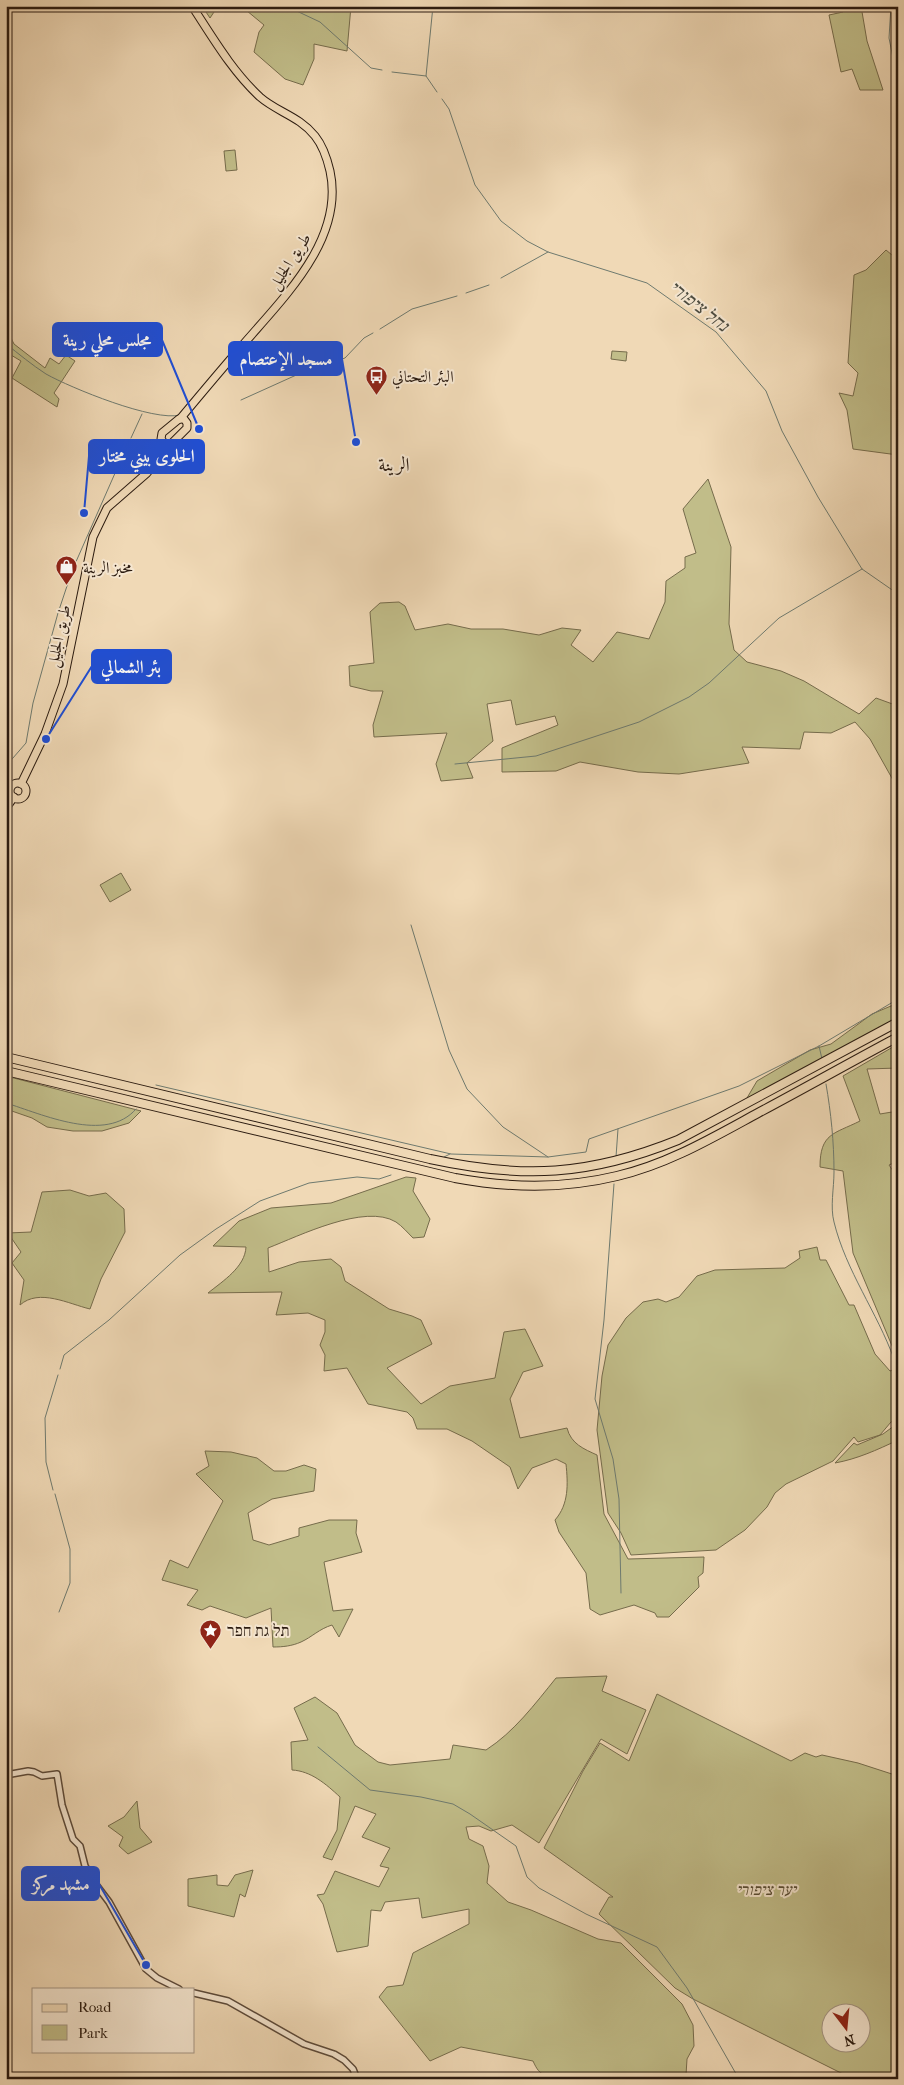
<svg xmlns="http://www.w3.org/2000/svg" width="904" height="2085" font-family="'IM FELL French Canon',Amiri,'Frank Ruhl Libre',serif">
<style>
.green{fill:#c1bd89;stroke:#766c4c;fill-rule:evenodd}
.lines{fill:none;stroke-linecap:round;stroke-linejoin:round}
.stream{stroke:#6e7a6f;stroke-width:1}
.minor-casing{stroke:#5c4a3a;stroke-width:8}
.major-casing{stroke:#2b1b10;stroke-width:9}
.highway-casing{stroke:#2b1b10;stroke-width:10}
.minor{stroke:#f5e6d0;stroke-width:5}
.major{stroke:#f0d9b6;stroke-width:7}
.highway{stroke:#f0d9b6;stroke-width:8}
.labels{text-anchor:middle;stroke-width:4;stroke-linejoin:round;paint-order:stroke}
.street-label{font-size:16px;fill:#2b1b10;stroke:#f5e6d0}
.poi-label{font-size:16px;fill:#2b1b10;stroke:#f5e6d0;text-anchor:start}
.park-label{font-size:16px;font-style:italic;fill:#584c34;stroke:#f5e6d0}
.water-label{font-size:18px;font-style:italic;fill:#4c4b3f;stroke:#f5e6d0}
.quarter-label{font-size:19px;fill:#2b1b10;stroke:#f5e6d0}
.leader{fill:none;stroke:#1d4ed8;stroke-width:2}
.callout-dot{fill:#1d4ed8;stroke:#f5e6d0;stroke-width:2}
.callout{fill:#1d4ed8;stroke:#1d4ed8;stroke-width:2}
.callout-label{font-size:18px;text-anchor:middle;font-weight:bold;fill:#fff}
</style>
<rect width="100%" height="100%" fill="#f0d9b6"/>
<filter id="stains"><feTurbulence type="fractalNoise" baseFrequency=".004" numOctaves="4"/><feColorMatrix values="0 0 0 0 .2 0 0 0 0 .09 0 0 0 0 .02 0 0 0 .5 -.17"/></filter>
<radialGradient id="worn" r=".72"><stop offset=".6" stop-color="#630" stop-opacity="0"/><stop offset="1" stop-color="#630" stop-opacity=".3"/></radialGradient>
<g class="green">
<path d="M 202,6 L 218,6 L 210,18 Z"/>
<path d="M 241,6 L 351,6 L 347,51 L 314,44 L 314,59 L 303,85 L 285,79 L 254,52 L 259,32 L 264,25 Z"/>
<path d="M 842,6 L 861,6 L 867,41 L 883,90 L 860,90 L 852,69 L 841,72 L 829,15 L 843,12 Z"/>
<path d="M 235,150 L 237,170 L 226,171 L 224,151 Z"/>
<path d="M 886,250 L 898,260 L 898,455 L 853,449 L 847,410 L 839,393 L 853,396 L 858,373 L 848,363 L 854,275 L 866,270 Z"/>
<path d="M 6,328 L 14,344 L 45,368 L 50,358 L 59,364 L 66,355 L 75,361 L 54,393 L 59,399 L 57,407 L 12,378 L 21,361 L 6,352 Z"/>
<path d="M 612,351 L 627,352 L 626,361 L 611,359 Z"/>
<path d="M 708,479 L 731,547 L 729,624 L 734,650 L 747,662 L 781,671 L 804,681 L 859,714 L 876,698 L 898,706 L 898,778 L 893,780 L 870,739 L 855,722 L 831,733 L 804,732 L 800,749 L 742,747 L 749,763 L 679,774 L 638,772 L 580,762 L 556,771 L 502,772 L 502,748 L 558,725 L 555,716 L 516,725 L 511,700 L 487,704 L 493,741 L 467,763 L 473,778 L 441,781 L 436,764 L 447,733 L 374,737 L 373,725 L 383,691 L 371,691 L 350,686 L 349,666 L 374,663 L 370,612 L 380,603 L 399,602 L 405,606 L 415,630 L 448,624 L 471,629 L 503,629 L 539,635 L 562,628 L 581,630 L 571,645 L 593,662 L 617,632 L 649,639 L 665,602 L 666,581 L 685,568 L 685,557 L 696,553 L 683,509 Z"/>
<path d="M 121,873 L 131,890 L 110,902 L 100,885 Z"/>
<path d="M 898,1003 L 898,1019 L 744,1103 L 757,1081 L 810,1050 L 831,1044 L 872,1014 Z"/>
<path d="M 898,1044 L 898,1068 L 867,1069 L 880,1114 L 898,1111 L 898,1161 L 889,1165 L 898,1178 L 898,1360 L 853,1253 L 843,1171 L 820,1167 C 820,1133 834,1134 860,1121 L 843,1076 Z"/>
<path d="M 6,1076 L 141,1111 L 129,1123 L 102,1131 L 73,1131 L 47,1127 L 32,1118 L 6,1109 Z"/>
<path d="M 406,1177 L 416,1178 L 413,1191 L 430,1219 L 424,1237 L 413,1238 C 408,1233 402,1226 396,1222 C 365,1203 299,1236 268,1248 L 269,1272 L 299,1262 L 331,1259 L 341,1267 L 345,1281 L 389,1309 L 412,1316 L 421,1320 L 432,1344 L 387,1368 L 421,1404 L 450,1386 L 495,1378 L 504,1332 L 525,1329 L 543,1366 L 523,1372 L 510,1399 L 520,1438 L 567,1428 C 571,1444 584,1449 597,1455 L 604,1514 L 628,1559 L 704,1557 L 703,1573 L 698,1577 L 699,1587 L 669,1617 L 657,1617 L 655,1613 L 634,1605 L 600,1615 L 590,1609 L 586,1573 L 559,1532 L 555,1520 C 569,1504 568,1484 566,1464 L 556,1459 L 532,1468 L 518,1489 L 510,1467 L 472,1441 L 447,1429 L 417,1429 L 413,1418 L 407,1412 L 368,1404 L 347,1368 L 324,1371 L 325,1355 L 320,1345 L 325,1332 L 325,1320 L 308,1313 L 276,1315 L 282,1292 L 208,1293 C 223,1281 245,1267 246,1247 L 213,1246 L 239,1221 L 271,1208 L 331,1203 Z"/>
<path d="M 70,1190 L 89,1196 L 106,1193 L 124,1209 L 125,1232 L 101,1279 L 90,1309 C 69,1304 39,1288 20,1305 L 24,1280 L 12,1263 L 21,1252 L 8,1233 L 31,1232 L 42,1192 Z"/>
<path d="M 817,1247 L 820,1260 L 826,1260 L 849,1305 L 854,1305 L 875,1354 L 890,1371 L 898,1368 L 898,1419 L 891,1422 L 880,1435 L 858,1442 L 854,1437 L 833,1461 L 786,1484 L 775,1493 L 767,1507 L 745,1530 L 716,1550 L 631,1555 L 621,1533 L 608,1513 L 597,1430 L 602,1376 L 608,1345 L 626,1318 L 643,1302 L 658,1299 L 666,1302 L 679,1297 L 697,1276 L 715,1270 L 785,1268 L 800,1258 L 799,1251 Z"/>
<path d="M 898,1423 L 898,1440 C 877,1450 857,1459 835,1463 L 854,1443 L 857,1445 L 883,1434 Z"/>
<path d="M 205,1451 L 231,1452 L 257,1458 L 274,1471 L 286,1471 L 304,1465 L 316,1469 L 314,1491 L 272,1499 L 248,1513 L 253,1540 L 269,1545 L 299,1536 L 299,1528 L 329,1520 L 357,1520 L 356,1533 L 362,1552 L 324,1562 L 333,1611 L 353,1609 L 339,1637 L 332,1625 C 319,1629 312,1637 301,1642 C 292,1646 283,1647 273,1647 L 271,1608 L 246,1618 L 210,1606 L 202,1610 L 187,1605 L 198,1590 L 162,1580 L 170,1560 L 188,1568 L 223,1501 L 196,1474 L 209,1466 Z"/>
<path d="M 607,1676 L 602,1691 L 646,1710 L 627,1754 L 601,1739 L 539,1843 L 512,1825 L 491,1831 L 479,1826 L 466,1827 L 469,1839 L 483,1846 L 489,1866 L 487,1883 L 508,1902 L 531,1910 L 598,1939 L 621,1943 L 682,2004 L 693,2025 L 694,2046 L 687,2059 L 686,2075 L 684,2079 L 560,2079 C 545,2073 541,2079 533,2061 L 461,2047 L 430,2061 L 379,1997 L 387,1987 L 403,1985 L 413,1953 L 469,1924 L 469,1909 L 422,1918 L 419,1898 L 385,1902 L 381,1911 L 371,1910 L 368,1946 L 337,1952 L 323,1904 L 317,1895 L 324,1894 L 335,1871 L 379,1887 L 389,1868 L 380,1866 L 390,1848 L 362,1837 L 376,1814 L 355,1806 L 332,1860 L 323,1857 L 337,1830 L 340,1797 C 326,1784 311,1771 292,1770 L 291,1742 L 308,1740 L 294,1708 L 315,1697 L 337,1713 L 355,1745 L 378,1762 L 390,1765 L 450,1759 L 453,1745 L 486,1750 C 514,1732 535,1704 556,1678 Z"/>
<path d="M 657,1694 L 791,1761 L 805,1753 L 816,1757 L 822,1755 L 858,1763 L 898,1776 L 898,2079 L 849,2079 L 843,2074 L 693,1999 L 675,1988 L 599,1914 L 609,1897 L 613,1897 L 544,1848 L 583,1771 L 600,1743 L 629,1761 ZM 832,2012 L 862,2012 L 862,2042 L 832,2042 Z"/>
<path d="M 137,1801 L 140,1828 L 152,1842 L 128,1854 L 119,1846 L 123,1837 L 108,1826 L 124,1817 Z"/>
<path d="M 253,1870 L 245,1897 L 240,1894 L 234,1917 L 188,1906 L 188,1879 L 217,1875 L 217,1885 L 228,1886 L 235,1875 Z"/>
</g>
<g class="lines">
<g class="stream">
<path d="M 286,6 L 320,22 L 371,68 L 382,70"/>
<path d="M 433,6 L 426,76 L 437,92"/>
<path d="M 891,6 L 889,38 L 898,83"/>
<path d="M 392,72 L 426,76"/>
<path d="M 442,99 L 449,109 L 475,185 L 501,221 L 527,241 L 548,252 L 647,283 L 716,332 L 766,391 L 782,431 L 818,497 L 862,569 L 898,594"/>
<path d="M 501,278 L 548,252"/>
<path d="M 466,293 L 489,285"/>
<path d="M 380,329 L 412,309 L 457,296"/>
<path d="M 6,344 C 19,354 32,365 46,374 C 71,388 154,422 180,415"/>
<path d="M 241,400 L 303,372 L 345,358 L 364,338 L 373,333"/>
<path d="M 131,438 L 142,414"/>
<path d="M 75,564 L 127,446"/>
<path d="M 455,764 L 536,756 L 639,722 L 689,697 L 709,683 L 779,618 L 862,569"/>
<path d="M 6,766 L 26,743 L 33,703 L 58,613 L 72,571"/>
<path d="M 411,925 L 449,1050 L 467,1089 L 503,1127 L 548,1157"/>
<path d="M 819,1046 L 822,1059"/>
<path d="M 826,1084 C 831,1113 834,1142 834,1172 C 834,1188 830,1207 834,1222 C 846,1271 877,1312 894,1359"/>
<path d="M 156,1085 L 451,1154 L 548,1157 L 586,1152 L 589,1139 L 739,1086 L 819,1046 L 898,999"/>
<path d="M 6,1103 C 42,1114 106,1144 136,1109"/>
<path d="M 444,1157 L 450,1154"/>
<path d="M 616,1157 L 618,1129"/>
<path d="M 614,1184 L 604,1320 L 595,1399 L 613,1459 L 619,1499 L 621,1593"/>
<path d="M 60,1369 L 64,1355 L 109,1320 L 180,1255 L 216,1229 L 260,1201 L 309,1183 L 357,1177 L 379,1179 L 391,1175"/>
<path d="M 53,1490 L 46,1462 L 45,1418 L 58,1375"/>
<path d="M 55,1494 L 70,1549 L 70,1583 L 59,1612"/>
<path d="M 318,1747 L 370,1790 L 421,1797 L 453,1804 L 470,1814 L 516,1846 L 527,1877 L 539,1888 L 586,1914 L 657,1947 L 687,1988 L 739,2079"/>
</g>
<defs>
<g id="minor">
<path d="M 6,1775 L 28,1771 L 34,1772 L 42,1776 L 57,1774 L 62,1805 L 73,1839 L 80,1846 L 85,1866 L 94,1882 L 109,1902 L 146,1969 L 157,1978 L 179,1989"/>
<path d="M 194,1993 L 228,2001 L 304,2044 L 334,2054 L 344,2060 L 353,2069 L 357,2079"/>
</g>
<g id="major">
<path d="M 179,419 L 184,419 L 187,423 L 187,428 L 171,444 L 165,444 L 161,439 L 162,433 Z"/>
<path d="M 180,419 C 200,395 220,371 241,347 C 282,299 345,240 330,171 C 327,158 323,146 315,136 C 299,116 277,112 260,97 C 232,71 213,38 192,6"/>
<circle cx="18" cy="791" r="8"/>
<path d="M 21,784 L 45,734 L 63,684 L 93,537 L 107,508 L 147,473 L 159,458 L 163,442"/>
<path d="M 6,808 L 14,797"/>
</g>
<g id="highway">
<path d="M 6,1057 L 430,1159 C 523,1179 589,1176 678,1140 L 898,1022"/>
<path d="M 6,1071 L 455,1178 C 509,1188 564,1189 617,1176 C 668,1164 712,1138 758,1113 C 805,1088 851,1062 898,1037"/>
</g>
</defs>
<use href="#minor" class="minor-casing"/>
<use href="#major" class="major-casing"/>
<use href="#highway" class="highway-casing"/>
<use href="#minor" class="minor"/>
<use href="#major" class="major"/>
<use href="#highway" class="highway"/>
</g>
<defs>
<symbol id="bus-pin" viewBox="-11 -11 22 30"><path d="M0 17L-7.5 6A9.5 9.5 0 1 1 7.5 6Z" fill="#8f2418" stroke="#f5e6d0"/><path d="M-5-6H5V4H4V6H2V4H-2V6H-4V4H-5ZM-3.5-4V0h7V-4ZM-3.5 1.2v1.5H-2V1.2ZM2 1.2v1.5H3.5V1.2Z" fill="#fff"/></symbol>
<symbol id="shop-pin" viewBox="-11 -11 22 30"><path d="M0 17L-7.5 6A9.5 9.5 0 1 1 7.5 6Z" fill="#8f2418" stroke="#f5e6d0"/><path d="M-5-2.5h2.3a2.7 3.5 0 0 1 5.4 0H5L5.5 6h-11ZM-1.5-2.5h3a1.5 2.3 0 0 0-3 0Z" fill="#fff"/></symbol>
<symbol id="sight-pin" viewBox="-11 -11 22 30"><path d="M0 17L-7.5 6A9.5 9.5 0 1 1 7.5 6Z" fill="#8f2418" stroke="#f5e6d0"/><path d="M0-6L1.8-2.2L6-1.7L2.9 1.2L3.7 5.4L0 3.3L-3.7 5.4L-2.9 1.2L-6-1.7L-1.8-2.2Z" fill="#fff"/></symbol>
</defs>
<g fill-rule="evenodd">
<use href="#bus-pin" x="364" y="364" width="25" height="34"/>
<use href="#shop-pin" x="54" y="554" width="25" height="34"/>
<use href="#sight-pin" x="198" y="1618" width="25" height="34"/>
</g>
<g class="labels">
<g class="street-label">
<text transform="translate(289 261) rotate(-57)" y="6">طريق الجليل</text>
<text transform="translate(58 636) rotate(-78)" y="6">طريق الجليل</text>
</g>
<g class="poi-label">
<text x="392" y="382">البئر التحتاني</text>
<text x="83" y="573">مخبز الرينة</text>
<text x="227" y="1636">תל גת חפר</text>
</g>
<g class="park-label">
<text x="766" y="1895">יער ציפורי</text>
</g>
<g class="water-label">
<text transform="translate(699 306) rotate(38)" y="6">נחל ציפורי</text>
</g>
<g class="quarter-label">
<text x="394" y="471">الرينة</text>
</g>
</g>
<path class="leader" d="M199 429L162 340M356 442L342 359M84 513L89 456M46 739L92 666M146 1965L99 1884"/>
<g class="callout-dot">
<circle cx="199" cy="429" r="5"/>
<circle cx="356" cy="442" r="5"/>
<circle cx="84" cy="513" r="5"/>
<circle cx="46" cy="739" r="5"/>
<circle cx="146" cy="1965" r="5"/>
</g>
<g class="callout">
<rect x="53" y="323" width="109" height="33" rx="5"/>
<rect x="229" y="342" width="113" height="33" rx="5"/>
<rect x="89" y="440" width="115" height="33" rx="5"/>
<rect x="92" y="650" width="79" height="33" rx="5"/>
<rect x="22" y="1867" width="77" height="33" rx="5"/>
</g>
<g class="callout-label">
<text x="107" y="346">مجلس محلي رينة</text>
<text x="286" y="365">مسجد الإعتصام</text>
<text x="147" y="462">الحلوى بيني مختار</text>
<text x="131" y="673">بئر الشمالي</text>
<text x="61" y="1890">مشهد مركز</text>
</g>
<rect width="904" height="2085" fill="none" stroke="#f0d9b6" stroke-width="25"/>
<rect x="8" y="8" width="889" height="2070" fill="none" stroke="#2b1b10" stroke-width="2.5"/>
<rect x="12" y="12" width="879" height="2060" fill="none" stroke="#2b1b10"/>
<rect x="32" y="1988" width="162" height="65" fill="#f5e6d0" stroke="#a49583"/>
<rect x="42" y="2004" width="25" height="8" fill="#f0d9b6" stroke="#a49583"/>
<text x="78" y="2012" font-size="15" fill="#2b1b10">Road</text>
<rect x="42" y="2025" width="25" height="15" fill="#c1bd89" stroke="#a49583"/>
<text x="78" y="2038" font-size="15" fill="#2b1b10">Park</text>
<g transform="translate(846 2028) rotate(164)"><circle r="24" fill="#f5e6d0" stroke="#a49583"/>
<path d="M0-4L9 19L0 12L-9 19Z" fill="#8f2418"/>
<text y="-8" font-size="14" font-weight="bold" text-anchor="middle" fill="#2b1b10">N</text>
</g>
<rect width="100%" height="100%" filter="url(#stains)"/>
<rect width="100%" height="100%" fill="url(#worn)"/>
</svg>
